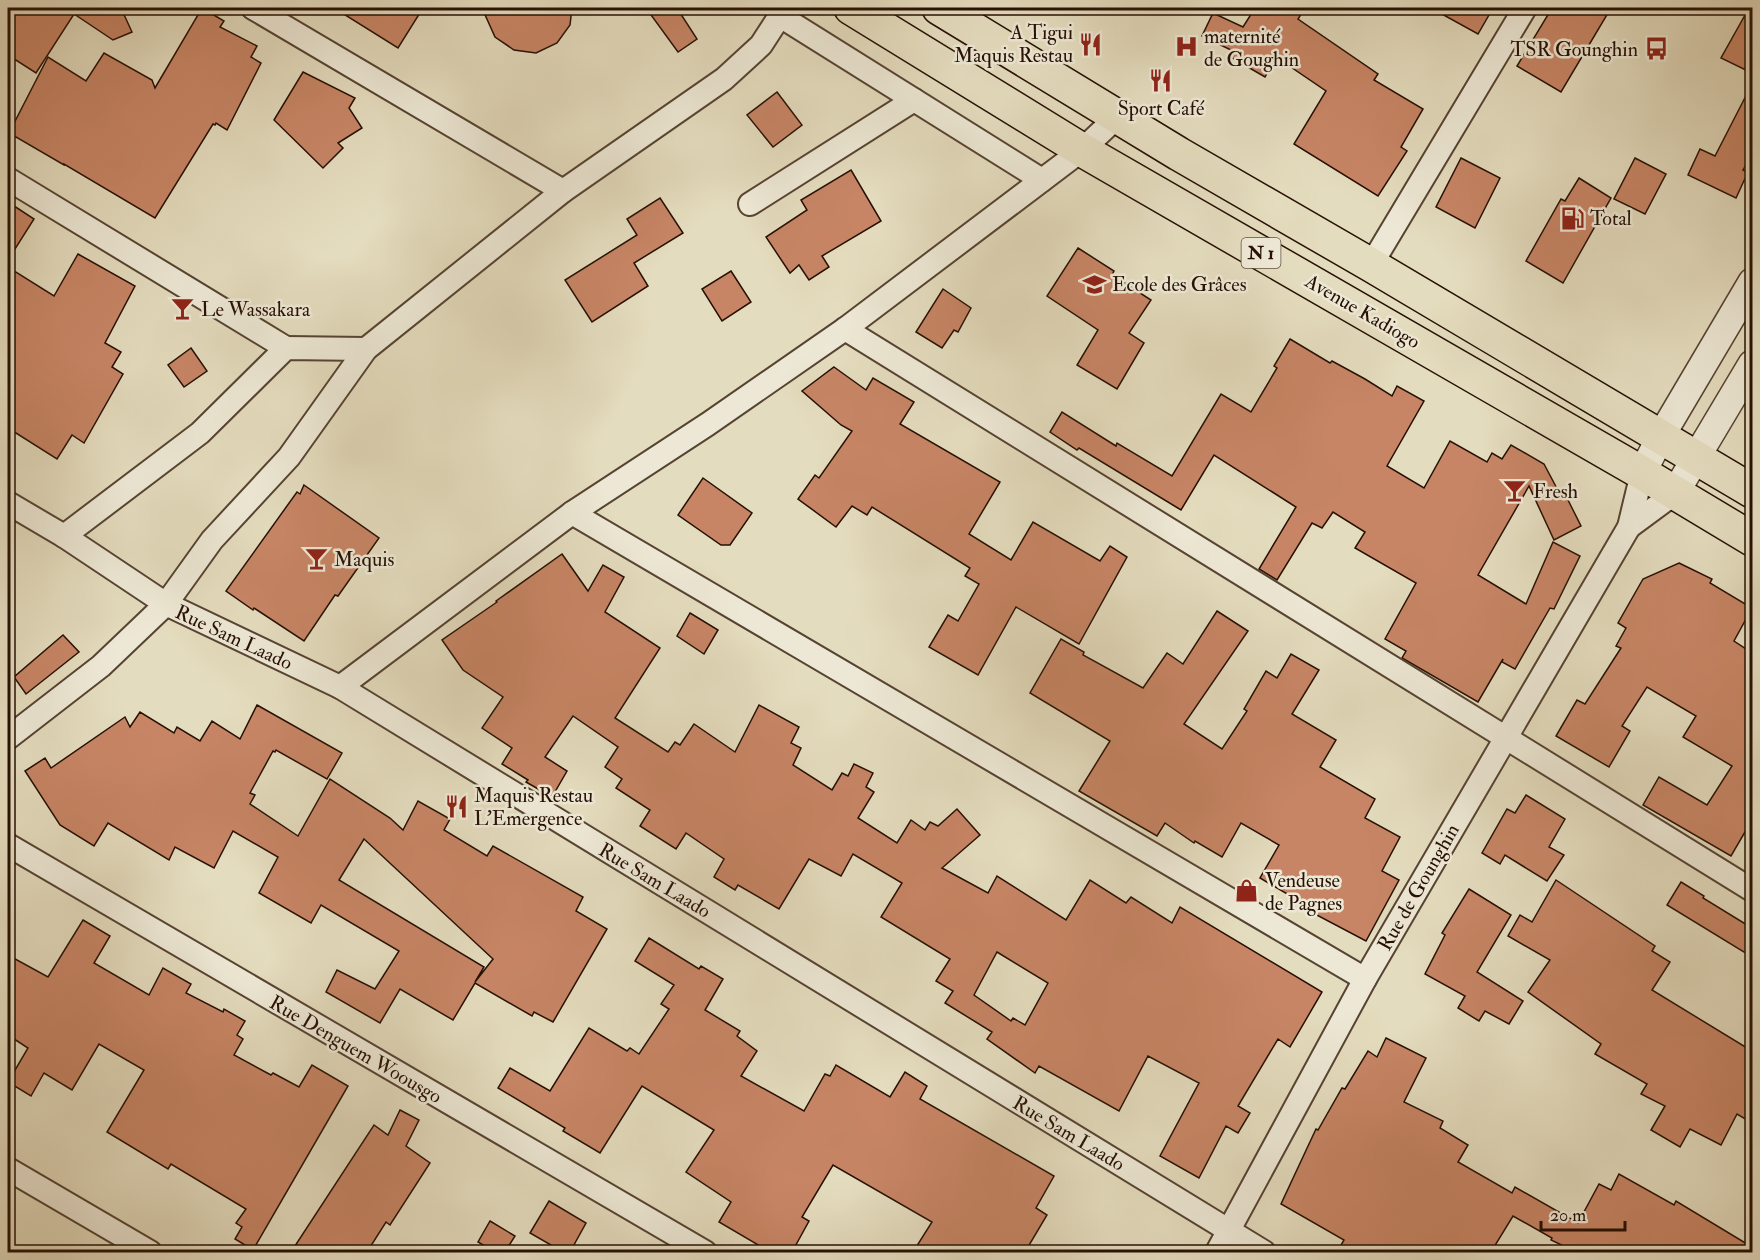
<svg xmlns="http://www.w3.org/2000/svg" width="1760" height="1260" font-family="'IM FELL Double Pica',serif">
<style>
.building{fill:#c78565;stroke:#261004;stroke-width:1.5;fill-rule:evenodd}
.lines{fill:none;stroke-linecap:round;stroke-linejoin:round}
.minor-casing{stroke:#564332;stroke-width:26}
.tertiary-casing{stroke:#564332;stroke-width:30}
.trunk-casing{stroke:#261004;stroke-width:36}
.minor{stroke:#ede8d5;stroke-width:22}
.tertiary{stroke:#ede8d5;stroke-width:27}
.trunk{stroke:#e4dcbe;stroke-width:33}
.labels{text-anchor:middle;stroke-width:5;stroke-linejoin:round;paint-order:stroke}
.shield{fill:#ede8d5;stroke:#625143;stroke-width:1.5}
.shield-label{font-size:18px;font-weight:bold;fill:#261004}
.poi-label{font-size:20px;fill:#261004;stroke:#ede8d5;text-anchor:start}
.street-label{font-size:20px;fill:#261004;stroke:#ede8d5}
</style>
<rect width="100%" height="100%" fill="#e4dcbe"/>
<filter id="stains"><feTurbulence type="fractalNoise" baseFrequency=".00333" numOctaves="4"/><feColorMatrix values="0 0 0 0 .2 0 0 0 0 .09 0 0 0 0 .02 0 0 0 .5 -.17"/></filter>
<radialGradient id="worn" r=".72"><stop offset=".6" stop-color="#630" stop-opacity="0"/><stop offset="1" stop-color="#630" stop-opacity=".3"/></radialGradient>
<g class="building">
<path d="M 8,8 L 121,8 L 132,32 L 113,40 L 74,14 L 36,73 L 8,55 Z"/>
<path d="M 202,8 L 224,21 L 220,27 L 257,46 L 251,57 L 261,63 L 227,130 L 216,123 L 215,125 L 213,124 L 155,218 L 64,164 L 64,165 L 9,133 L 48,57 L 86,81 L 104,53 L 152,80 L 155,88 Z"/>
<path d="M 334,8 L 423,8 L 398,48 Z"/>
<path d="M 482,8 L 572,8 L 570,25 L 557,43 L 536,53 L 514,50 L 495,37 Z"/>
<path d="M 646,8 L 677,8 L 697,39 L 678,52 Z"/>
<path d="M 1255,8 L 1305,8 L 1298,19 L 1378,74 L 1374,80 L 1423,109 L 1401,147 L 1407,151 L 1378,196 L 1294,144 L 1326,91 L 1276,57 L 1265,77 L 1227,55 L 1231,50 L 1202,36 L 1213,13 L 1243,27 Z"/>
<path d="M 1431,8 L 1493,8 L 1478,34 Z"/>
<path d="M 1552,8 L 1611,8 L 1561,92 L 1517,66 Z"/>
<path d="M 1749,8 L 1752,8 L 1752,73 L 1721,58 Z"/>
<path d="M 303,72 L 355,98 L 349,108 L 362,128 L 338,143 L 343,148 L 323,168 L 274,120 Z"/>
<path d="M 1752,84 L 1752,154 L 1743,170 L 1748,172 L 1736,198 L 1688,175 L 1700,149 L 1715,156 Z"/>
<path d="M 777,92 L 802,125 L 773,147 L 747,115 Z"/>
<path d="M 1461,158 L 1500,178 L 1475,228 L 1436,207 Z"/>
<path d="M 1635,158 L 1666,174 L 1645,214 L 1614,199 Z"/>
<path d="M 851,170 L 881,221 L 822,256 L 829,267 L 809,280 L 799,265 L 790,273 L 766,237 L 807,210 L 801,200 Z"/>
<path d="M 1579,178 L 1611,198 L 1563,283 L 1526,261 L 1561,199 L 1565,201 Z"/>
<path d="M 660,198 L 683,233 L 634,263 L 648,286 L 592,322 L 565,280 L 637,235 L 627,219 Z"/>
<path d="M 8,202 L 34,219 L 8,260 Z"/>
<path d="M 1078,248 L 1114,271 L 1112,275 L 1151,300 L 1129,333 L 1144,343 L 1117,389 L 1077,365 L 1098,330 L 1047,296 Z"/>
<path d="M 78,254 L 135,286 L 105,343 L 121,352 L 112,367 L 123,374 L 84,443 L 72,435 L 57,459 L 8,428 L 8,267 L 54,296 Z"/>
<path d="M 731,271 L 751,302 L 722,321 L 702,289 Z"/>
<path d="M 943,289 L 971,308 L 958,332 L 954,330 L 942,348 L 916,332 Z"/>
<path d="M 1290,339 L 1330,363 L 1332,361 L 1365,379 L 1392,396 L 1397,386 L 1424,401 L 1387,466 L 1424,488 L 1450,441 L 1487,462 L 1492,453 L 1502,459 L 1511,445 L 1544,464 L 1562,498 L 1566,496 L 1581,526 L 1554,540 L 1529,486 L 1478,575 L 1526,604 L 1553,542 L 1580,556 L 1554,609 L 1550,608 L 1515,669 L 1502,662 L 1503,659 L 1478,702 L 1402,658 L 1406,651 L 1385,639 L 1416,583 L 1355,548 L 1365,532 L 1333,512 L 1322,528 L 1312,523 L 1277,580 L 1259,569 L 1296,507 L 1214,455 L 1181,510 L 1079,448 L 1077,450 L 1050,432 L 1062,412 L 1116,446 L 1117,443 L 1172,476 L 1221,394 L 1251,412 L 1277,368 L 1274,366 Z"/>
<path d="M 191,348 L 207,371 L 184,387 L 168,365 Z"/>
<path d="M 834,367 L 866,390 L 873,378 L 914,402 L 900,424 L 1000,482 L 969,534 L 1011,560 L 1033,522 L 1100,561 L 1110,546 L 1127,557 L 1079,644 L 1016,607 L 978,675 L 929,647 L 948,615 L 958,621 L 979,584 L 965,576 L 970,568 L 872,507 L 867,515 L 852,506 L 836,527 L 798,499 L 815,475 L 819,478 L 852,431 L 841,425 L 802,391 Z"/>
<path d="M 703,478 L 752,513 L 730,545 L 721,545 L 678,515 Z"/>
<path d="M 304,485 L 379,538 L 338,596 L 335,595 L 304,641 L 254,608 L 253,610 L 226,591 L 297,492 L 300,494 Z"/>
<path d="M 562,554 L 588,591 L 603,565 L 624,577 L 605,612 L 660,648 L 615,718 L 668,752 L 675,742 L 680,745 L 694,724 L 735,752 L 759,705 L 799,727 L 791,743 L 801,748 L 793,765 L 832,790 L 842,773 L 848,776 L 854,764 L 873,773 L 866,787 L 874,792 L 858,818 L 897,843 L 911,820 L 925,830 L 930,822 L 938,826 L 957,809 L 980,835 L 942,868 L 988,893 L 997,876 L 1066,920 L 1090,880 L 1126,903 L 1131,897 L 1172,923 L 1180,907 L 1322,992 L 1290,1047 L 1278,1039 L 1238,1106 L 1250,1113 L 1238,1133 L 1226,1126 L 1199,1178 L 1160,1156 L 1199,1083 L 1148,1056 L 1119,1111 L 1039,1066 L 1035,1073 L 987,1039 L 992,1032 L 945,1003 L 953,991 L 936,981 L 950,959 L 881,917 L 902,883 L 853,854 L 841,876 L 809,859 L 779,909 L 738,885 L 735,890 L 714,877 L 724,859 L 686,833 L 676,849 L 640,826 L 650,810 L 616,788 L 622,779 L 605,767 L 618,747 L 573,716 L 545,757 L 567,771 L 552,797 L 526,782 L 528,780 L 502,764 L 512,748 L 482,728 L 503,697 L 463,670 L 442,640 L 497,602 L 496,601 ZM 997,952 L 1048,983 L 1025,1025 L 1013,1018 L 1011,1021 L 974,995 Z"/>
<path d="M 1679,563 L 1712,579 L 1710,583 L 1752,608 L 1734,641 L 1752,653 L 1752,820 L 1731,856 L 1643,805 L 1659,777 L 1707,805 L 1732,766 L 1683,737 L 1696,716 L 1647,687 L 1622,726 L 1630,731 L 1609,767 L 1556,736 L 1577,700 L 1585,704 L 1621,648 L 1616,646 L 1626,628 L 1618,623 L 1643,579 Z"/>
<path d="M 1217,611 L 1248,631 L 1184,724 L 1222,749 L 1247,711 L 1244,709 L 1266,671 L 1277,678 L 1291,654 L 1319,670 L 1292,714 L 1336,740 L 1320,767 L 1375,799 L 1365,818 L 1400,837 L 1382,871 L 1399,880 L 1366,941 L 1311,912 L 1313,909 L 1260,878 L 1279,845 L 1241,823 L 1222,857 L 1195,841 L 1194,843 L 1165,823 L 1157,836 L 1079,791 L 1110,741 L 1030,693 L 1061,639 L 1084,652 L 1083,655 L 1143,688 L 1167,653 L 1183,664 Z"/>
<path d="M 690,613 L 718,630 L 704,654 L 677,636 Z"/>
<path d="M 63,635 L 79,652 L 26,694 L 14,677 Z"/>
<path d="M 257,705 L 342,753 L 327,779 L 276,750 L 275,752 L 273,751 L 250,793 L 255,795 L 250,804 L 298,836 L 330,779 L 390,818 L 403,830 L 418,801 L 450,819 L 444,830 L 487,856 L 493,846 L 583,897 L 576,911 L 607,929 L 553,1022 L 534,1012 L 532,1016 L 475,983 L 453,1020 L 400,989 L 380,1023 L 326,992 L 337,970 L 375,989 L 399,951 L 321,905 L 311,923 L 259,893 L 278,857 L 233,831 L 214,868 L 175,847 L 169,860 L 108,823 L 94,846 L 60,825 L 25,771 L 45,758 L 51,768 L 125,717 L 130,727 L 140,712 L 174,733 L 177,727 L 200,741 L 212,721 L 240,739 ZM 364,839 L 493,959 L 475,982 L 484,967 L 339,880 Z"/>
<path d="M 1526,795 L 1565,819 L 1549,847 L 1564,855 L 1547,881 L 1505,855 L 1500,864 L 1482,853 L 1507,809 L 1515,813 Z"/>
<path d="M 1556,880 L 1655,946 L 1652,951 L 1670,962 L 1652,990 L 1752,1051 L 1752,1123 L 1737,1114 L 1721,1145 L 1690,1129 L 1680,1147 L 1651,1130 L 1665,1106 L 1641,1094 L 1647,1084 L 1595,1054 L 1601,1044 L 1528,992 L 1550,960 L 1508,936 L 1520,915 L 1532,922 Z"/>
<path d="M 1681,882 L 1704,896 L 1703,898 L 1752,928 L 1752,957 L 1667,905 Z"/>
<path d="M 1469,889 L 1511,915 L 1477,972 L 1523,1001 L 1509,1024 L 1485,1011 L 1479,1021 L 1458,1008 L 1465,996 L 1425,974 L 1445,935 L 1442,933 Z"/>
<path d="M 83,920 L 110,936 L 94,963 L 149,995 L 163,968 L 191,984 L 186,993 L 223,1012 L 224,1009 L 245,1021 L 237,1035 L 243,1039 L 234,1055 L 271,1075 L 273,1073 L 299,1087 L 312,1065 L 348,1086 L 253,1250 L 235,1239 L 242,1227 L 236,1223 L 246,1209 L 171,1164 L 168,1169 L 107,1132 L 144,1070 L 99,1044 L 72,1090 L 44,1073 L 31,1096 L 8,1082 L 28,1048 L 8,1035 L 8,955 L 48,977 Z"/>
<path d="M 649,938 L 699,969 L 701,966 L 723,979 L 705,1010 L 740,1031 L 737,1036 L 757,1051 L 741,1076 L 804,1111 L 825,1074 L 830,1076 L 836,1065 L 890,1097 L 905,1072 L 927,1086 L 920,1099 L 1054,1176 L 1036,1208 L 1047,1215 L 1025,1252 L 913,1252 L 932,1222 L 833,1165 L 802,1217 L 809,1221 L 792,1252 L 770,1252 L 719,1222 L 731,1202 L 686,1172 L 714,1130 L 642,1086 L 600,1153 L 563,1131 L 565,1128 L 498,1088 L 510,1068 L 550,1091 L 589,1028 L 627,1051 L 630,1048 L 639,1054 L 669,1009 L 661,1004 L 674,985 L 635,961 Z"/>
<path d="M 1386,1038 L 1426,1058 L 1404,1102 L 1443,1121 L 1440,1128 L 1468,1145 L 1458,1162 L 1512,1193 L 1515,1187 L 1578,1223 L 1599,1184 L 1611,1190 L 1619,1174 L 1674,1205 L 1676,1201 L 1752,1247 L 1752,1252 L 1576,1252 L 1551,1240 L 1552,1238 L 1513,1216 L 1491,1252 L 1337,1252 L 1344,1240 L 1281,1204 L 1316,1129 L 1318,1130 L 1342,1088 L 1345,1089 L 1368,1051 L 1377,1057 Z"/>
<path d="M 400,1110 L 419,1120 L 406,1146 L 430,1163 L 390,1225 L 386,1222 L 367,1252 L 291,1252 L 374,1125 L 388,1135 Z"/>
<path d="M 549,1201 L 586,1223 L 570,1252 L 563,1252 L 530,1233 Z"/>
<path d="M 490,1221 L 515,1236 L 505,1252 L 495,1252 L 478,1242 Z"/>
</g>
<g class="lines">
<defs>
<g id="minor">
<path d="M 253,8 L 563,191"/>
<path d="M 780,16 L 1042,180"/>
<path d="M 8,179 L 286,348"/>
<path d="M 750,204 L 914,100"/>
<path d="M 1371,265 L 1525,8"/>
<path d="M 845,329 L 1752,890"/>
<path d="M 8,503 L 64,536 L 166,604 L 340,687 L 1264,1252"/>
<path d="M 572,513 L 1365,979"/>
<path d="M 1629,527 L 1675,493"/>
<path d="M 64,536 L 200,433 L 286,348 L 366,349"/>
<path d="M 340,687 L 572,513 L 708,424 L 845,329 L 1082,150 L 1117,117"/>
<path d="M 8,738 L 101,666 L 166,604 L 212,540 L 289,457 L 366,349 L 563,191 L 724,79 L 761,45 L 785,8"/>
<path d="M 8,845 L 705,1252"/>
<path d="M 8,1169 L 150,1252"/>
<path d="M 1217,1252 L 1365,979 L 1629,527 L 1642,473"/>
</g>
<g id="tertiary">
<path d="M 1642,473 L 1661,436 L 1752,282"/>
<path d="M 1675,493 L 1752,364"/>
</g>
<g id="trunk">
<path d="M 851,8 L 1082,150 L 1642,473 L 1752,539"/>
<path d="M 939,8 L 1179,154 L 1371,265 L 1752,491"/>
</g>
</defs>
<use href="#minor" class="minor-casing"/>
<use href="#tertiary" class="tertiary-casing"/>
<use href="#trunk" class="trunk-casing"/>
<use href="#minor" class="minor"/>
<use href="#tertiary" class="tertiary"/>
<use href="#trunk" class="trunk"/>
</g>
<defs>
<symbol id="restaurant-bare" viewBox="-9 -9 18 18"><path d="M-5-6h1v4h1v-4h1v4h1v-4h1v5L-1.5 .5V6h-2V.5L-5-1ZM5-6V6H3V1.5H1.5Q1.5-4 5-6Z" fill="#8f2418" stroke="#ede8d5" stroke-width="2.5" paint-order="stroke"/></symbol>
<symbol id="hospital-bare" viewBox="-9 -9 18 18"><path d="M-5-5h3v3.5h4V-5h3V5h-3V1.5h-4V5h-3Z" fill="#8f2418" stroke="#ede8d5" stroke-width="2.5" paint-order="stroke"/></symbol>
<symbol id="bus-bare" viewBox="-9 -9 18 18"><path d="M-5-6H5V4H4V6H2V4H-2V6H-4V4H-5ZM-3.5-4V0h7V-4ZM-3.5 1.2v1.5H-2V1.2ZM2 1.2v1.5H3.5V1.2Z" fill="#8f2418" stroke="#ede8d5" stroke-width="2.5" paint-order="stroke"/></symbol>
<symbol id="fuel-bare" viewBox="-9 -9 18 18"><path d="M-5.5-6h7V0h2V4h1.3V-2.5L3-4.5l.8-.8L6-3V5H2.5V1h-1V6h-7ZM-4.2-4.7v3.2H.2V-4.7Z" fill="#8f2418" stroke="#ede8d5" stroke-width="2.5" paint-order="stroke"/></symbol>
<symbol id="school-bare" viewBox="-9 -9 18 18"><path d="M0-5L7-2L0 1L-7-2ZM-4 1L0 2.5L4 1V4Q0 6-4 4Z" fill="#8f2418" stroke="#ede8d5" stroke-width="2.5" paint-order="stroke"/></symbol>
<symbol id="bar-bare" viewBox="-9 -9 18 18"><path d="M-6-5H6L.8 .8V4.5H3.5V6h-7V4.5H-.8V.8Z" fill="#8f2418" stroke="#ede8d5" stroke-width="2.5" paint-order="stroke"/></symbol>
<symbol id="shop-bare" viewBox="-9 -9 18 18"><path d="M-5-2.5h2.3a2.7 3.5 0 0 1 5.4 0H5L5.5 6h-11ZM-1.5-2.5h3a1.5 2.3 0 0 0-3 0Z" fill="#8f2418" stroke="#ede8d5" stroke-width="2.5" paint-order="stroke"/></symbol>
</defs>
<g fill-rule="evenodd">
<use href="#restaurant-bare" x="1074" y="28" width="33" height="33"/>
<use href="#hospital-bare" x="1170" y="30" width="33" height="33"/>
<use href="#bus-bare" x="1640" y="32" width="33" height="33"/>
<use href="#restaurant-bare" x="1144" y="64" width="33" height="33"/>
<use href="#fuel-bare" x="1556" y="202" width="33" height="33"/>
<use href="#school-bare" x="1078" y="268" width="33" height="33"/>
<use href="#bar-bare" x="166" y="292" width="33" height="33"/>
<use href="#bar-bare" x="1498" y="474" width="33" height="33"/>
<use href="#bar-bare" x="300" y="542" width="33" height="33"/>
<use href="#restaurant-bare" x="440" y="790" width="33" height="33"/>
<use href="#shop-bare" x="1230" y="874" width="33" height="33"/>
</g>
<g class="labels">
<rect class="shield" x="1241.5" y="238" width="39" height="30" rx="4.5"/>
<g class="shield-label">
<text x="1261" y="259">N 1</text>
</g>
<g class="poi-label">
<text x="1073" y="39" text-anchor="end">A Tigui<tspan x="1073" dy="23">Maquis Restau</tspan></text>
<text x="1204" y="43">maternité<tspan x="1204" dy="23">de Goughin</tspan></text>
<text x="1638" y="56" text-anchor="end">TSR Gounghin</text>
<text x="1161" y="115" text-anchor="middle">Sport Café</text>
<text x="1590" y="225">Total</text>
<text x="1112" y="291">Ecole des Grâces</text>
<text x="201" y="316">Le Wassakara</text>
<text x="1533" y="498">Fresh</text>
<text x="334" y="566">Maquis</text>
<text x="474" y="802">Maquis Restau<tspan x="474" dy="23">L'Emergence</tspan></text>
<text x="1265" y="887">Vendeuse<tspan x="1265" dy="23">de Pagnes</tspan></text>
</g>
<g class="street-label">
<text transform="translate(1363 311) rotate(30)" y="7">Avenue Kadiogo</text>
<text transform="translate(234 637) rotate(25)" y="7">Rue Sam Laado</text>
<text transform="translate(655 880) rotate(31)" y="7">Rue Sam Laado</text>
<text transform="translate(1418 887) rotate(-60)" y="7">Rue de Gounghin</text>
<text transform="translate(356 1049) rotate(30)" y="7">Rue Denguem Woousgo</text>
<text transform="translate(1069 1133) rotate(31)" y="7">Rue Sam Laado</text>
</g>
</g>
<rect width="1760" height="1260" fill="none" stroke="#e4dcbe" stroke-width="30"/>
<rect x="9" y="9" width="1742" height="1242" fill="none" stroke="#261004" stroke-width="3"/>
<rect x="15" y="15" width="1730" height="1230" fill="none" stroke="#261004" stroke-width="1.5"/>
<path d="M1541 1221v9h84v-9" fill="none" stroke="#261004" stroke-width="3"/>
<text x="1550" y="1221" font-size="18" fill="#261004" stroke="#ede8d5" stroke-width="4.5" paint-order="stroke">20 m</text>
<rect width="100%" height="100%" filter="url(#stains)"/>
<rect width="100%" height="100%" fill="url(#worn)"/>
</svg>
